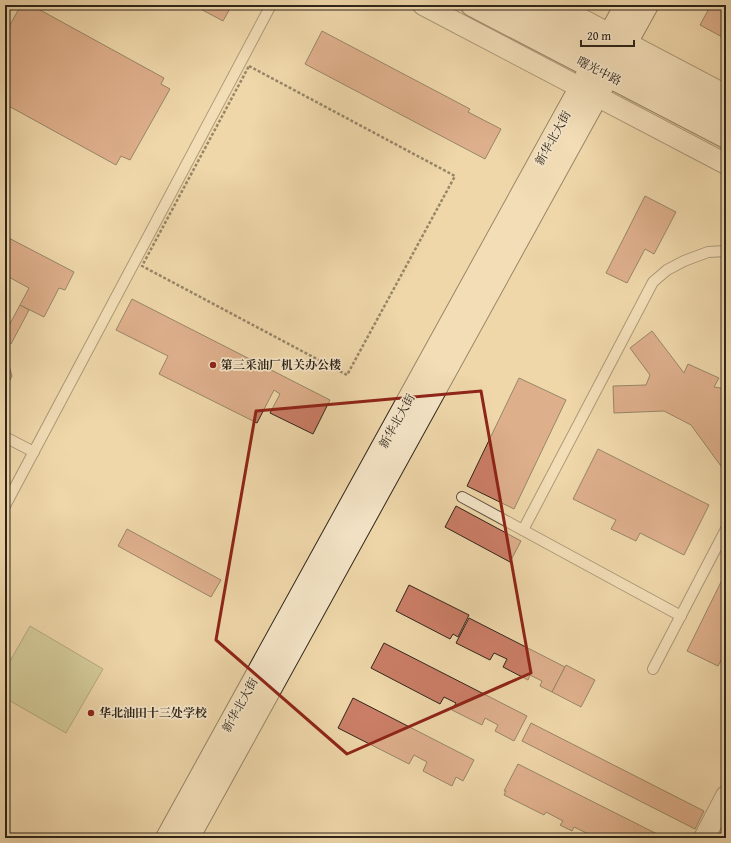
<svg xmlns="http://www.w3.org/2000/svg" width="731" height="843" font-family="'Gentium Book Plus','Noto Serif SC',serif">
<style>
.green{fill:#b6bf8b;stroke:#727252}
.building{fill:#cb7e67;stroke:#2e2519}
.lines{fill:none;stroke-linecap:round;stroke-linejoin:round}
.service-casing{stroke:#5e523d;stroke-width:12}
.minor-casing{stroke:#5e523d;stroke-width:22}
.secondary-casing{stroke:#2e2519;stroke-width:24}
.path{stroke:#2e2519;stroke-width:2.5;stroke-dasharray:3 2;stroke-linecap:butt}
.service{stroke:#f5e5c8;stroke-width:10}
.minor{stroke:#f5e5c8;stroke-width:20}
.secondary{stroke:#f5e5c8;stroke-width:22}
.marked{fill:none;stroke:#8f2418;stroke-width:3;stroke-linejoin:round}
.poi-dot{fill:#8f2418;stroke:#f5e5c8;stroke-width:1.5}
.labels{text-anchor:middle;stroke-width:3.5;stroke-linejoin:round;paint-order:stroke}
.street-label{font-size:12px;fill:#2e2519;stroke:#f5e5c8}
.poi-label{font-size:12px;font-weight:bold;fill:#2e2519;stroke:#f5e5c8;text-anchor:start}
</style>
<rect width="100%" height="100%" fill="#efd7aa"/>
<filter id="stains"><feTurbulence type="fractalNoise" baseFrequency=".005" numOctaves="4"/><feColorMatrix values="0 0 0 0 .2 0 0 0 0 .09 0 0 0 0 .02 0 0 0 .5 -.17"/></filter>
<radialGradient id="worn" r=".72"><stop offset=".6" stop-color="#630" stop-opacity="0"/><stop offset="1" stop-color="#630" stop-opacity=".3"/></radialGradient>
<path class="green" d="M 30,626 L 103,669 L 66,733 L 5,698 L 5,670 Z"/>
<g class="building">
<path d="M 21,5 L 31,5 L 164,78 L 161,84 L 170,89 L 130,160 L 121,156 L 116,165 L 5,104 L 5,34 Z"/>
<path d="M 193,5 L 232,5 L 223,21 Z"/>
<path d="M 711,5 L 726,5 L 726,39 L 700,25 Z"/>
<path d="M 322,31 L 470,109 L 468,112 L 501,129 L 485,159 L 305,64 Z"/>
<path d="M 645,196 L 676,212 L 654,254 L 645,249 L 627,283 L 606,273 Z"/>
<path d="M 5,236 L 74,272 L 65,290 L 59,288 L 44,317 L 20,305 L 29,288 L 5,275 Z"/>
<path d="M 132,299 L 330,400 L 313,434 L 270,413 L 280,394 L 274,390 L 257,423 L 159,374 L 168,356 L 116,330 Z"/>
<path d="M 20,305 L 29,310 L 11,344 L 5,341 L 5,333 Z"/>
<path d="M 652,331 L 684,373 L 688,364 L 719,378 L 714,387 L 726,389 L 726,473 L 691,425 L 664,411 L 614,413 L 613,386 L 646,385 L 650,375 L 630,348 Z"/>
<path d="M 5,355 L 6,355 L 12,376 L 5,390 Z"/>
<path d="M 519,378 L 566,400 L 514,509 L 467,486 Z"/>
<path d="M 598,449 L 709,505 L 684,555 L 640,533 L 636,541 L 611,529 L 616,520 L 573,499 Z"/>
<path d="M 456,506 L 521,541 L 510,562 L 445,527 Z"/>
<path d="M 127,529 L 221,580 L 211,597 L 118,546 Z"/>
<path d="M 723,578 L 726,579 L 726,651 L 718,666 L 687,651 Z"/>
<path d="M 409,585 L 469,615 L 458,637 L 453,634 L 450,639 L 396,611 Z"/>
<path d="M 469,618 L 565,667 L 552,692 L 540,686 L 542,681 L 530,675 L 528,680 L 503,667 L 507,659 L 494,653 L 490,660 L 456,643 Z"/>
<path d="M 384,643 L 527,716 L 514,741 L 495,731 L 498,725 L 485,718 L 482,725 L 452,710 L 456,703 L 444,697 L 440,704 L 371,668 Z"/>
<path d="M 566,665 L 595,680 L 581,707 L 552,692 Z"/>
<path d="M 353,698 L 474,760 L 463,781 L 456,777 L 452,786 L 423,771 L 427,762 L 414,755 L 409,764 L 338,728 Z"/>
<path d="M 531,723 L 704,811 L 695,829 L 522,741 Z"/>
<path d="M 518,764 L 665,838 L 597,838 L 574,827 L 572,831 L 560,825 L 563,821 L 546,812 L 544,815 L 504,795 L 506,791 L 504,791 Z"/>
</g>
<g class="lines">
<defs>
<g id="service">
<path d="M 5,437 L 34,452"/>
<path d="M 462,497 L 681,616"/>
<path d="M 5,506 L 271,5"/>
<path d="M 523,530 L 653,282 L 667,270 L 684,261 L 708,252 L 726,251"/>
<path d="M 653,669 L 726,529"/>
</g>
<g id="minor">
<path d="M 423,5 L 726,164"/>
<path d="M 555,5 L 726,95"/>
<path d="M 704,838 L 726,796"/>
</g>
<g id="secondary">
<path d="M 472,5 L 726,137"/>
<path d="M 512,5 L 726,116"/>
<path d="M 167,838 L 626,5"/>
<path d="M 188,838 L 647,5"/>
</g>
</defs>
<use href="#service" class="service-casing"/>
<use href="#minor" class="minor-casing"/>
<use href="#secondary" class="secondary-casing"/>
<path class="path" d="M 249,66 L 455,176 L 347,375 L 142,266 Z"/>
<use href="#service" class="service"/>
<use href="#minor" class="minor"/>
<use href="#secondary" class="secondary"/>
</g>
<path d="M0 0H731V843H0ZM 481,391 L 531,673 L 347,754 L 216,640 L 256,411 Z" fill="#efd7aa" fill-opacity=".55" fill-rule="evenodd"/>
<path class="marked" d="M 481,391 L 531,673 L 347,754 L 216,640 L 256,411 Z"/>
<g class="poi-dot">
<circle cx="213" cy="365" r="4"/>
<circle cx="91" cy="713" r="4"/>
</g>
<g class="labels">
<g class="street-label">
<text transform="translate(599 71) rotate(27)" y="4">曙光中路</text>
<text transform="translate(553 138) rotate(-61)" y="4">新华北大街</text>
<text transform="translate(397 421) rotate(-61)" y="4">新华北大街</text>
<text transform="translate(240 705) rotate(-61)" y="4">新华北大街</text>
</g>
<g class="poi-label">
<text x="221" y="369">第三采油厂机关办公楼</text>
<text x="99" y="717">华北油田十三处学校</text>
</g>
</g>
<rect width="731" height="843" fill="none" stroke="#efd7aa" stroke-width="20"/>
<rect x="6" y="6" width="719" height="831" fill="none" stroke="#2e2519" stroke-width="2"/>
<rect x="10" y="10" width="711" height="823" fill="none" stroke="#2e2519"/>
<path d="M581 40v6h53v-6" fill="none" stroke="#2e2519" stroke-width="2"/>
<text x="587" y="40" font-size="12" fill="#2e2519" stroke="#f5e5c8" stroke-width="3" paint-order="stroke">20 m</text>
<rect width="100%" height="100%" filter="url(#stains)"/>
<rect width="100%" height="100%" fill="url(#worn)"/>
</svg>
